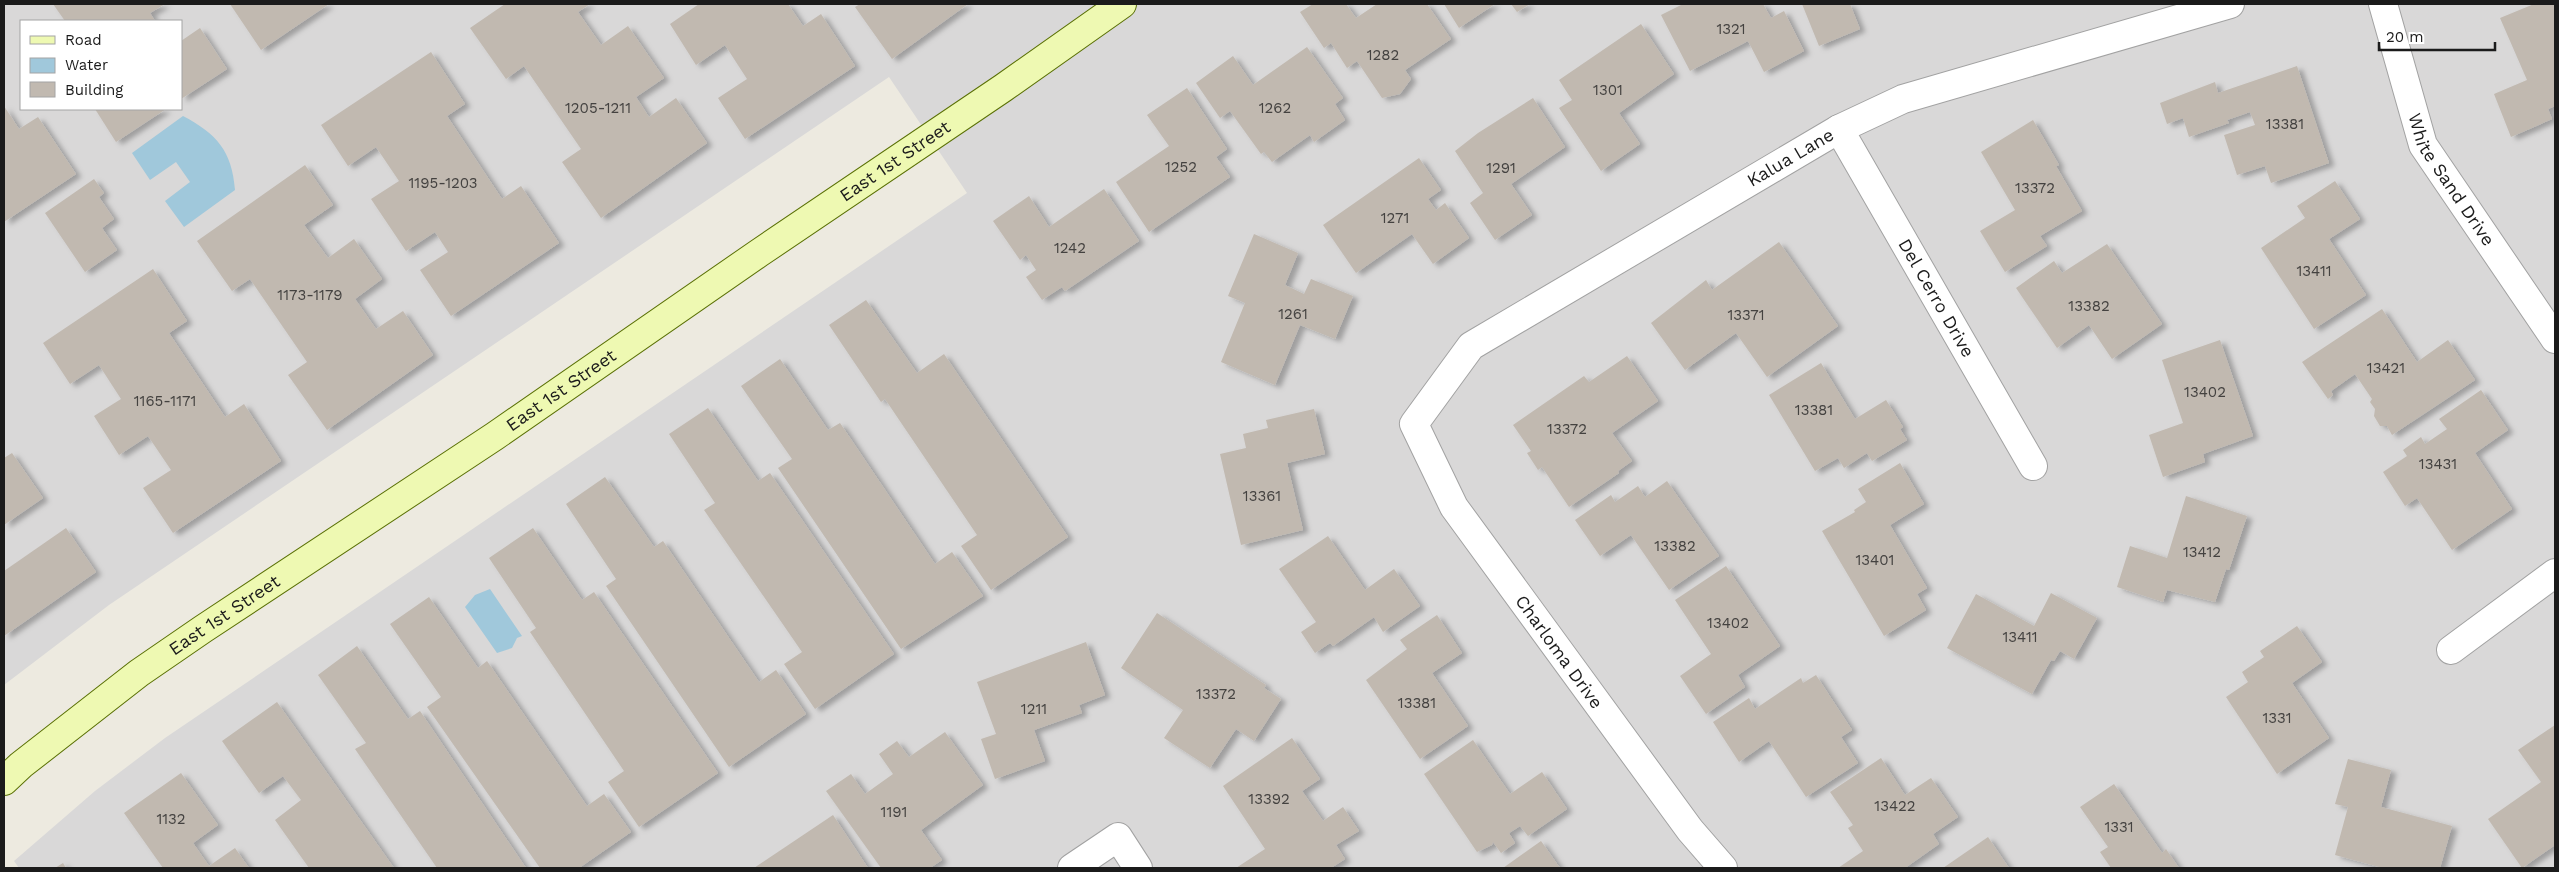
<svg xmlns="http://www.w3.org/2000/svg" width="2559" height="872" font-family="'Work Sans',sans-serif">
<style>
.residential{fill:#d9d8d8;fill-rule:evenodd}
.water{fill:#a0c8db}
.building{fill:#c1b9b0;filter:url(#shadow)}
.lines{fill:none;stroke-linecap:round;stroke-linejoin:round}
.street-casing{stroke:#a2a2a2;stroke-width:30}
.secondary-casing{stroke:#5a7005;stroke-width:30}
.street{stroke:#fff;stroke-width:28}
.secondary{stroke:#eef9b2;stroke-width:28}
.labels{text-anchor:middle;stroke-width:4;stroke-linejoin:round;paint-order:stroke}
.number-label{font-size:15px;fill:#444240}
.street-label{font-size:18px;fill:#1b1b1b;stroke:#fff}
</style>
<defs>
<filter id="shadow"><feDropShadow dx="5.5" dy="3" stdDeviation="2.5" flood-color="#0004"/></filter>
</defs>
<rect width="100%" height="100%" fill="#edeae0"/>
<path class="residential" d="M 4,4 L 2555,4 L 2555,868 L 19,868 L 14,861 L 95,791 L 165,738 L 967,193 L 889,77 L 109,605 L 4,685 ZM 21,21 L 181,21 L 181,109 L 21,109 Z"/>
<g class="water">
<path d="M 183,116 C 217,134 232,151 235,190 L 184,227 L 165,201 L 190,182 L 176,162 L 150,180 L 132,153 Z"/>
<path d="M 490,589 L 522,636 L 517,638 L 512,648 L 497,653 L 465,607 L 475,595 Z"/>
</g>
<g class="building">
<path d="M 53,4 L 165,4 L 150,13 L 155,21 L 65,21 Z"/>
<path d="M 230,4 L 329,4 L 261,50 Z"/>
<path d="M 505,4 L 590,4 L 578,12 L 601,45 L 628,26 L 664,78 L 636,97 L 649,117 L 676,98 L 707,143 L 601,218 L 562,162 L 581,149 L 524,66 L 506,79 L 470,28 Z"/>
<path d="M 699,4 L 788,4 L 803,26 L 821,14 L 855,66 L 745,139 L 718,98 L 747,79 L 725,45 L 696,65 L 670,24 Z"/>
<path d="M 860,4 L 866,5 L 968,4 L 892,59 L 855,7 Z"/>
<path d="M 1313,4 L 1346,4 L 1356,18 L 1377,4 L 1427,4 L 1451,39 L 1405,70 L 1411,79 L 1400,94 L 1382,98 L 1357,61 L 1347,68 L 1331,43 L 1324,48 L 1300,12 Z"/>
<path d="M 1444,4 L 1495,4 L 1459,28 Z"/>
<path d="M 1511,4 L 1530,4 L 1517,12 Z"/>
<path d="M 1683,4 L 1763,4 L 1771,18 L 1784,11 L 1804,51 L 1764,72 L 1748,41 L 1690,71 L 1661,15 Z"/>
<path d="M 1802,4 L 1850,4 L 1860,29 L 1819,46 Z"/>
<path d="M 2534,4 L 2555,4 L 2555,106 L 2548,109 L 2552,119 L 2511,137 L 2494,94 L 2527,80 L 2500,18 Z"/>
<path d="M 1641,24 L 1674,74 L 1619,113 L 1640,144 L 1601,171 L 1559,108 L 1572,100 L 1559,80 Z"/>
<path d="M 200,28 L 227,69 L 181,99 L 181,41 Z"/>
<path d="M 1307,47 L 1343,98 L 1335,104 L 1345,120 L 1314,142 L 1310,135 L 1272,162 L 1264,152 L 1261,154 L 1230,111 L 1220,118 L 1196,83 L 1233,56 L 1253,85 Z"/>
<path d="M 431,52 L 465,104 L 447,116 L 502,199 L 521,186 L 559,243 L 451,316 L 420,270 L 448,252 L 435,232 L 406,251 L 371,199 L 399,181 L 376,147 L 348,166 L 321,125 Z"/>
<path d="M 2297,66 L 2329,163 L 2271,183 L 2265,166 L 2237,175 L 2224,135 L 2255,125 L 2250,112 L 2227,120 L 2229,123 L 2189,137 L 2183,118 L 2167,124 L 2160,103 L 2215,82 L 2218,93 Z"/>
<path d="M 1187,88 L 1227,149 L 1216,157 L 1230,177 L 1149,232 L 1116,182 L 1169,146 L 1147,115 Z"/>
<path d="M 1533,98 L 1565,147 L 1511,184 L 1532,215 L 1495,240 L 1470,203 L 1483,193 L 1455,151 L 1478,133 Z"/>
<path d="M 4,106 L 19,129 L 38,117 L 76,174 L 4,222 Z"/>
<path d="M 95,109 L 166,109 L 116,142 Z"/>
<path d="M 2033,120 L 2059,165 L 2056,166 L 2082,211 L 2040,236 L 2047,246 L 2005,272 L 1980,231 L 2015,210 L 1981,152 Z"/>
<path d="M 1419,158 L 1441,190 L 1428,199 L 1436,210 L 1445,203 L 1469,238 L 1433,264 L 1412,234 L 1356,273 L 1323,225 Z"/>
<path d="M 305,165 L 333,205 L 304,225 L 328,258 L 354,239 L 382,279 L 355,299 L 376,329 L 403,311 L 433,355 L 327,430 L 288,375 L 307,362 L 250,279 L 232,291 L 197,241 Z"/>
<path d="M 94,179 L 104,193 L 99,197 L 114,219 L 102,228 L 117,250 L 85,272 L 45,213 Z"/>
<path d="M 2335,181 L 2360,219 L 2329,239 L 2366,295 L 2314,329 L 2261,248 L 2305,218 L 2297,206 Z"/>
<path d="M 1104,189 L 1139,241 L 1065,291 L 1062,287 L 1042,300 L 1026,277 L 1036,270 L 1026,255 L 1020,260 L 993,221 L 1029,196 L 1049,227 Z"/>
<path d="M 1254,234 L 1298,253 L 1285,285 L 1304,294 L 1311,279 L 1353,296 L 1335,339 L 1300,325 L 1275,385 L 1221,362 L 1245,303 L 1228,296 Z"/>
<path d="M 1779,242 L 1838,326 L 1767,377 L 1736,333 L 1685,370 L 1651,323 L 1706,280 L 1712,290 Z"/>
<path d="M 2107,244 L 2162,324 L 2112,359 L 2089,325 L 2057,348 L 2016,288 L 2054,261 L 2062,273 Z"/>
<path d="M 153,269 L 187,321 L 169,333 L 225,417 L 244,404 L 281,461 L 173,533 L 143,488 L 171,470 L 148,436 L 119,455 L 94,416 L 121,399 L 99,365 L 70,384 L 43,343 Z"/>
<path d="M 866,300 L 917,373 L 944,354 L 1068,537 L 991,590 L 961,546 L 977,535 L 885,399 L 881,402 L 829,325 Z"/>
<path d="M 2382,309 L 2417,362 L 2448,340 L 2475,380 L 2392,435 L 2387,426 L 2380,426 L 2374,416 L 2375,409 L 2370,402 L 2372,399 L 2355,374 L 2331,391 L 2333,395 L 2328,399 L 2302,362 Z"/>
<path d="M 2220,340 L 2253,436 L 2203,454 L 2205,462 L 2163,477 L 2149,435 L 2183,423 L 2162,360 Z"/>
<path d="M 1627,356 L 1658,401 L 1612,433 L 1632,461 L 1618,471 L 1619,473 L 1569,507 L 1542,467 L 1538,470 L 1527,453 L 1531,451 L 1513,425 L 1584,376 L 1589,382 Z"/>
<path d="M 780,359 L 828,430 L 840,423 L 935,564 L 952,552 L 983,596 L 901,649 L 778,468 L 792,459 L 741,386 Z"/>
<path d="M 1821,363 L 1855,419 L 1886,400 L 1903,427 L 1900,429 L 1907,440 L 1872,461 L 1867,453 L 1844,468 L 1838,458 L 1815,471 L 1769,395 Z"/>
<path d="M 2481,390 L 2508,430 L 2475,453 L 2512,509 L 2452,550 L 2417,498 L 2405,506 L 2383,472 L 2407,456 L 2403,450 L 2421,437 L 2425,444 L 2447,429 L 2439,419 Z"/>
<path d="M 708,408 L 758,481 L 770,473 L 894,654 L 815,709 L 784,664 L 802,652 L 704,510 L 715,503 L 669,434 Z"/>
<path d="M 1314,409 L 1325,454 L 1287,463 L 1303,530 L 1241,545 L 1220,454 L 1246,448 L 1243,434 L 1268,428 L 1266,420 Z"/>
<path d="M 12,453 L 43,498 L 4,525 L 4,458 Z"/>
<path d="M 1900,463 L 1924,504 L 1890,525 L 1927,588 L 1917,594 L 1926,610 L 1884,636 L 1822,531 L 1855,512 L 1854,510 L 1866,502 L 1858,489 Z"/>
<path d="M 605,477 L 654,547 L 663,541 L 759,682 L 776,670 L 806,714 L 729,767 L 606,586 L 616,579 L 566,504 Z"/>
<path d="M 1667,481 L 1719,556 L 1669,590 L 1631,535 L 1600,556 L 1575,520 L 1611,495 L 1615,502 L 1638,486 L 1645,497 Z"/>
<path d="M 2186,496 L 2247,516 L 2229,570 L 2226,569 L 2215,602 L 2167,590 L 2163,602 L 2117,587 L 2130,546 L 2167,558 Z"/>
<path d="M 66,528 L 96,572 L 4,636 L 4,571 Z"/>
<path d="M 533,528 L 582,600 L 594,592 L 718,773 L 639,827 L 608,782 L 624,771 L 530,632 L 536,628 L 489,558 Z"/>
<path d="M 1328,536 L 1365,590 L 1394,569 L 1420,606 L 1383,632 L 1374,617 L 1333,646 L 1330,643 L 1315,653 L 1301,632 L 1316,622 L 1279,569 Z"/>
<path d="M 1726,566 L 1780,646 L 1738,675 L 1745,687 L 1706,714 L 1680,676 L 1711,654 L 1675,600 Z"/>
<path d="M 2051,593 L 2097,618 L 2074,659 L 2060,651 L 2054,661 L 2051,660 L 2032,694 L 1947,648 L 1976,594 L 2034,626 Z"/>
<path d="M 429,597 L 478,668 L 487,661 L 587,806 L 604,794 L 631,832 L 579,868 L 540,868 L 427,707 L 441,697 L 390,624 Z"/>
<path d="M 1157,613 L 1266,685 L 1264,688 L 1281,699 L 1254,741 L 1236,729 L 1210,768 L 1164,738 L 1183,710 L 1121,668 Z"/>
<path d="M 1437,615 L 1462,653 L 1432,673 L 1468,726 L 1420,759 L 1366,680 L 1407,649 L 1400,640 Z"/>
<path d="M 2297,626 L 2322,662 L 2292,683 L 2329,738 L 2277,774 L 2226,697 L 2248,682 L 2242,672 L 2264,657 L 2260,651 Z"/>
<path d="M 1086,642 L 1105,695 L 1079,705 L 1082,713 L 1034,730 L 1045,761 L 995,779 L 981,739 L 996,734 L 977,682 Z"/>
<path d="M 357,646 L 408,719 L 420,711 L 526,868 L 437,868 L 355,749 L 366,743 L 318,675 Z"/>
<path d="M 1816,675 L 1852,730 L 1841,737 L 1858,763 L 1806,797 L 1769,741 L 1739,762 L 1713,722 L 1749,698 L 1755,709 L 1801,678 L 1803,683 Z"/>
<path d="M 277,702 L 394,868 L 309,868 L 275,820 L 301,800 L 283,776 L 259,793 L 222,741 Z"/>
<path d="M 2555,725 L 2555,845 L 2522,868 L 2488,819 L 2541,782 L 2518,750 Z"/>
<path d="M 945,732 L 983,785 L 921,830 L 942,860 L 930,868 L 881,868 L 826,791 L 851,774 L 865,794 L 893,774 L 879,754 L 897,741 L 909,757 Z"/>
<path d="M 1292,738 L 1320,779 L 1302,791 L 1323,821 L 1343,807 L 1359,831 L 1336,845 L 1345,859 L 1331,868 L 1236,868 L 1265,849 L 1223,786 Z"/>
<path d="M 1473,740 L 1510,794 L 1542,772 L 1567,809 L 1528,836 L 1520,826 L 1509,833 L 1515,843 L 1501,853 L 1493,842 L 1492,845 L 1477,852 L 1424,774 Z"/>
<path d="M 1881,758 L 1905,795 L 1931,778 L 1958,817 L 1933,834 L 1939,844 L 1905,868 L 1838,868 L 1863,851 L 1848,828 L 1853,825 L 1830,792 Z"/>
<path d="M 2348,759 L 2391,770 L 2381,807 L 2452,826 L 2440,868 L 2383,868 L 2335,855 L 2348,807 L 2335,804 Z"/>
<path d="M 181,773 L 218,825 L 193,843 L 209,866 L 235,848 L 249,868 L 163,868 L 124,813 Z"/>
<path d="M 2114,784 L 2162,853 L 2166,849 L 2179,868 L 2111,868 L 2100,852 L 2108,847 L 2080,807 Z"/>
<path d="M 833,815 L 868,868 L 754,868 Z"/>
<path d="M 1988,837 L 2009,868 L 1943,868 Z"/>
<path d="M 1541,841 L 1560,868 L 1503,868 Z"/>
<path d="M 63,863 L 66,868 L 55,868 Z"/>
</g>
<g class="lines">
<defs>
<g id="street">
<path id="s1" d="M 2383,4 L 2423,145 L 2555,339"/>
<path id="s2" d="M 1839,129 L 2033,466"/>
<path d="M 2451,650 L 2555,573"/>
<path d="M 1072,868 L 1118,837 L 1138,868"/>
<path id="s3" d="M 1723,868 L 1690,830 L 1454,507 L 1414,424 L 1471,346 L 1839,129 L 1903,99 L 2230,4"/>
</g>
<g id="secondary">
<path id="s4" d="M 4,781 L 21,765 L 139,673 L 203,629 L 495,436 L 759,253 L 1003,88 L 1122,4"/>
</g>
</defs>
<use href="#street" class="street-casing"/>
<use href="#secondary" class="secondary-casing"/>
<use href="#street" class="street"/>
<use href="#secondary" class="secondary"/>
</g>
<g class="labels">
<g class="number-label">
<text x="1731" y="34">1321</text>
<text x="1383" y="60">1282</text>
<text x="1608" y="95">1301</text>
<text x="598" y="113">1205-1211</text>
<text x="1275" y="113">1262</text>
<text x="2285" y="129">13381</text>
<text x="1181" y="172">1252</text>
<text x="1501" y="173">1291</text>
<text x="443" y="188">1195-1203</text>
<text x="2035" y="193">13372</text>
<text x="1395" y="223">1271</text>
<text x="1070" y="253">1242</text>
<text x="2314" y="276">13411</text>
<text x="310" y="300">1173-1179</text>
<text x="2089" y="311">13382</text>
<text x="1293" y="319">1261</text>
<text x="1746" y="320">13371</text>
<text x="2386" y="373">13421</text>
<text x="2205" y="397">13402</text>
<text x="165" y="406">1165-1171</text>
<text x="1814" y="415">13381</text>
<text x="1567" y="434">13372</text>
<text x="2438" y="469">13431</text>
<text x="1262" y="501">13361</text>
<text x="1675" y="551">13382</text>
<text x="2202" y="557">13412</text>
<text x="1875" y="565">13401</text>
<text x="1728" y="628">13402</text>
<text x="2020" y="642">13411</text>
<text x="1216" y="699">13372</text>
<text x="1417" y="708">13381</text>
<text x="1034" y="714">1211</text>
<text x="2277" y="723">1331</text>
<text x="1269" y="804">13392</text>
<text x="1895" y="811">13422</text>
<text x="894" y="817">1191</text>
<text x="171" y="824">1132</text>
<text x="2119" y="832">1331</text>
</g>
<g class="street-label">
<text dy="6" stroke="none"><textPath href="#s3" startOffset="1010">Kalua Lane</textPath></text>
<text dy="6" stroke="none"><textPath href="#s4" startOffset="1086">East 1st Street</textPath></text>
<text dy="6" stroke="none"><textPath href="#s1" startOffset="190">White Sand Drive</textPath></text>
<text dy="6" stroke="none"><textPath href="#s2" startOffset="195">Del Cerro Drive</textPath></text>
<text dy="6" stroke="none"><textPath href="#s4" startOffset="681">East 1st Street</textPath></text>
<text dy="6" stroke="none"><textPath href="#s4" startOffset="276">East 1st Street</textPath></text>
<text transform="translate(1559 652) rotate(54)" y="6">Charloma Drive</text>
</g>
</g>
<rect width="2559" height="872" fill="none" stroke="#1b1b1b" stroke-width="10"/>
<rect x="20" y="20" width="162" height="90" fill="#ffffff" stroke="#a4a4a4"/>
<rect x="30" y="36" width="25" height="8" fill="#eef9b2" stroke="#a4a4a4"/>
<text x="65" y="45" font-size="15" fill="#1b1b1b">Road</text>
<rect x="30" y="58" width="25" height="15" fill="#a0c8db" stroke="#a4a4a4"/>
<text x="65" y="70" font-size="15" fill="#1b1b1b">Water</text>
<rect x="30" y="82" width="25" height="15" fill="#c1b9b0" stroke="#a4a4a4"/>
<text x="65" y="95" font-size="15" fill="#1b1b1b">Building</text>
<path d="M2379 42v8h116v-8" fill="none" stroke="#1b1b1b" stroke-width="2.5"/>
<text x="2386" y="42" font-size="15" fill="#1b1b1b" stroke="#ffffff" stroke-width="4" paint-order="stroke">20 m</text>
</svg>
